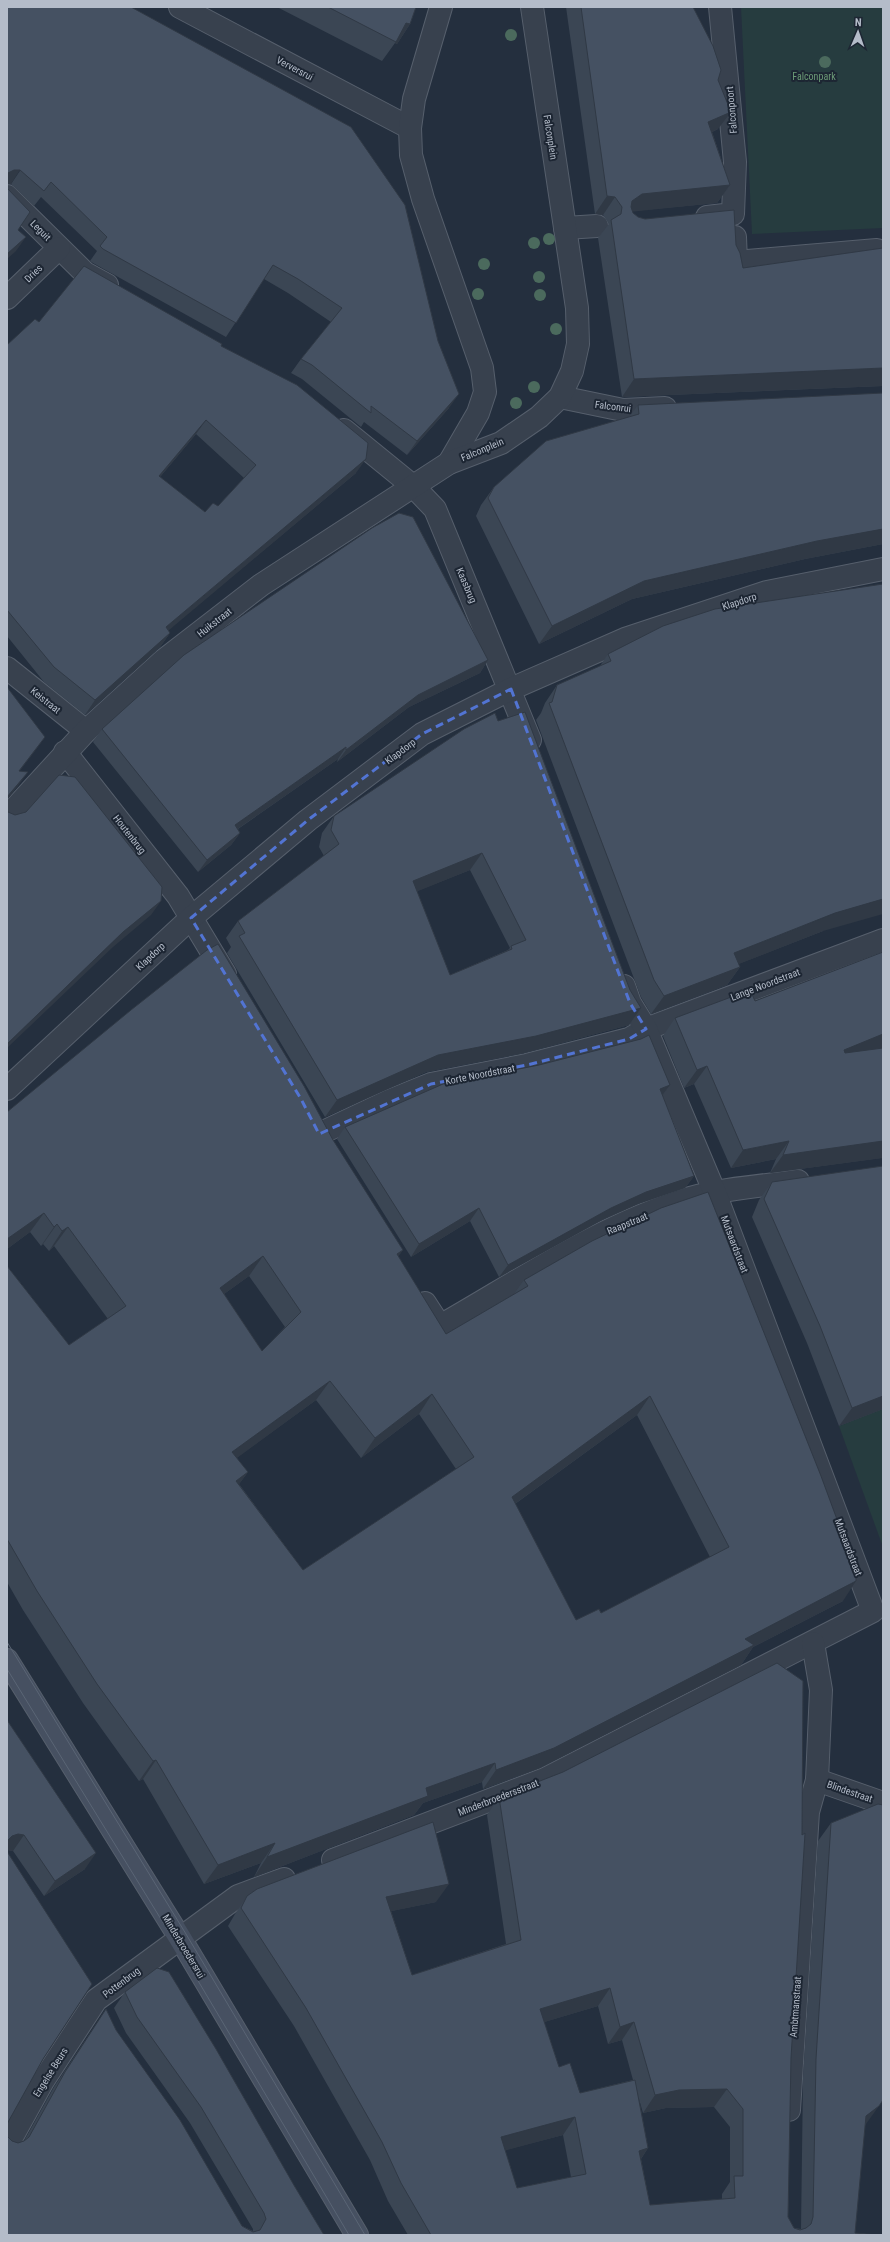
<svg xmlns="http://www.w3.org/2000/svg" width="890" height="2242" font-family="'Roboto Condensed',sans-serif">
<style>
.green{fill:#263c3f}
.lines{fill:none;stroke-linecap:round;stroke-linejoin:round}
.street-casing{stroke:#565f6c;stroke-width:24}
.secondary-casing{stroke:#565f6c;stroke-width:24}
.street{stroke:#38414e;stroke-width:22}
.secondary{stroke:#465061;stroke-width:22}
.tram{stroke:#5a6575;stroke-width:1}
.tree{fill:#4b6a5d}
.wall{fill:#3b4654;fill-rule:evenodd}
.shaded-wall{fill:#303945}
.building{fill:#455162;stroke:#303945;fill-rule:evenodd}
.marked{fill:none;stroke:#5274d3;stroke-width:3;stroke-dasharray:8 5;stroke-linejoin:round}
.labels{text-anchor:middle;stroke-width:4;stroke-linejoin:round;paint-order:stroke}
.street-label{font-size:10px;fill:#b4bcc9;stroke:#1d2633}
.park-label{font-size:10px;fill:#6b9a76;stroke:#1d2633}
</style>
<rect width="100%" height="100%" fill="#242f3e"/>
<g class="green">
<path d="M 741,7 L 883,7 L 883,228 L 752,234 Z"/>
<path d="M 883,1389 L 883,1547 L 839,1426 L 882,1409 Z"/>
</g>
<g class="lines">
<defs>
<g id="street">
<path d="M 180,7 L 410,128"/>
<path d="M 441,7 L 414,99 L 410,128 L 411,155 L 423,199 L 482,368 L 485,392 L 478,413 L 449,463"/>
<path d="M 7,196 L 85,273 L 107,285"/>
<path d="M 707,217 L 733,214 L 735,162 L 720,7"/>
<path d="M 565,228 L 597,226"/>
<path d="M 735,237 L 736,262 L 877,250"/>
<path d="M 7,298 L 59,248"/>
<path d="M 560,397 L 623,410 L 665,408"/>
<path d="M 344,430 L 414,487 L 435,509 L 530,740"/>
<path d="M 7,668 L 86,731"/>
<path d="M 65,752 L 178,896 L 225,974"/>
<path d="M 7,817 L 86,731 L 164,660 L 261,585 L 449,463 L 501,443 L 539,417 L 560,397 L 572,371 L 578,344 L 577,308 L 532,7"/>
<path d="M 7,1089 L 191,918 L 308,820 L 422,734 L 511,689 L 625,639 L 767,592 L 883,569"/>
<path d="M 319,1134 L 389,1101 L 431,1084 L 527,1065 L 629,1039 L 646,1029 L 883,940"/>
<path d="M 425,1303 L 440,1326 C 521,1280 600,1225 690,1198 C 725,1188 763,1186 798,1181"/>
<path d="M 817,1780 L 883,1803"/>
<path d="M 333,1860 L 545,1779 L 873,1611 L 715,1193 L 646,1029 L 630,1003 L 624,986"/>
<path d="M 789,2110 L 808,1812 L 817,1780 L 821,1690 L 813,1643"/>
<path d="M 7,2146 L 43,2081 L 96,2000 L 238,1896 L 284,1879"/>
</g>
<path id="secondary" d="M 7,1660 L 180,1938 L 357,2235"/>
</defs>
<use href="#street" class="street-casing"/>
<use href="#secondary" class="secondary-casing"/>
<use href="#street" class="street"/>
<use href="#secondary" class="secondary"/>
<g class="tram">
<path d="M 7,1642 L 186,1934 L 365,2235"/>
<path d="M 7,1669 L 175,1942 L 349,2235"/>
</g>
</g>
<g class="tree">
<circle cx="511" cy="35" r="6"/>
<circle cx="825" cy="62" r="6"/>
<circle cx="549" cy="239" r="6"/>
<circle cx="534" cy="243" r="6"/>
<circle cx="484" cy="264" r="6"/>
<circle cx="539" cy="277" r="6"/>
<circle cx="478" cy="294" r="6"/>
<circle cx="540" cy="295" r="6"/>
<circle cx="556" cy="329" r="6"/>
<circle cx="534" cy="387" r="6"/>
<circle cx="516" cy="403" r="6"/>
</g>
<g class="wall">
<path d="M 131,7 L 449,408 L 407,455 L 364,422 L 361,427 L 302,379 L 291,373 L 301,359 L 331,322 L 288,293 L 264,279 L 226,337 L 93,263 L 90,261 L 97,251 L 41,197 L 34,206 L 11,184 Z"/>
<path d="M 277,7 L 416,7 L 410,24 L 397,44 L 395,43 L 382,61 Z"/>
<path d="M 566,7 L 693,7 L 718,80 L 718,129 L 712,132 L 730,185 L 717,203 L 633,211 L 633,213 L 638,217 L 736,245 L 743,268 L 883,248 L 883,386 L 622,397 L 598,238 L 609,224 L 603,215 L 595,214 Z"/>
<path d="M 39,322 L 221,346 L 356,473 L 168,630 L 170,633 L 160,647 L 85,715 L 44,682 L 7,636 L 7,345 ZM 196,434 L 244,478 L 218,506 L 205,512 L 160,477 Z"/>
<path d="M 638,405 L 883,544 L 805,559 L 632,599 L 539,644 L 476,516 L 481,505 L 494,487 L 629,417 Z"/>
<path d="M 608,654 L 823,931 L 738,964 L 740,967 L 727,985 L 651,1014 L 641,997 L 536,720 L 541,713 L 545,703 L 557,685 L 600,666 Z"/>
<path d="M 488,660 L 480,673 L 409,707 L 337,762 L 338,759 L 238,829 L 240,833 L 231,845 L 198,872 L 93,742 L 102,729 Z"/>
<path d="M 498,721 L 630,990 L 641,1008 L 629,1025 L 524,1053 L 426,1072 L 325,1117 L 227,953 L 231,947 L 226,938 L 238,921 L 324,856 L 319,847 L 322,833 L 334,816 ZM 470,870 L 510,948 L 508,950 L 450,975 L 417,891 Z"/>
<path d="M 883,952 L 883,1047 L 878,1049 L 881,1158 L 770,1173 L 776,1159 L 731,1168 L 694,1084 L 684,1088 L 663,1036 L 675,1018 L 755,1001 Z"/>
<path d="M 670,1085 L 662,1096 L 694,1176 L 685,1188 L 638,1204 L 602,1220 L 499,1277 L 470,1221 L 411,1257 L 337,1139 L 345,1127 Z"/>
<path d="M 7,1112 L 333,1140 L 403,1250 L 398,1256 L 446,1334 L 514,1294 L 524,1280 L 592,1241 L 843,1601 L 753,1647 L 741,1665 L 540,1768 L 483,1789 L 482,1782 L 423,1803 L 414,1815 L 254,1877 L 261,1863 L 204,1884 L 143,1779 L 139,1781 L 83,1703 L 23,1610 L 7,1582 L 7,1266 L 69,1345 L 108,1319 L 54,1246 L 49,1251 L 43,1244 L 41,1246 L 30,1232 L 7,1249 ZM 249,1276 L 285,1327 L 262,1351 L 224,1294 ZM 316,1400 L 361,1458 L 419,1414 L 456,1469 L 303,1570 L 239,1484 L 248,1472 L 236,1458 ZM 637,1415 L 710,1557 L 601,1613 L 576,1620 L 515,1504 Z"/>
<path d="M 772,1182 L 883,1409 L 839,1426 L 807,1343 L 752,1217 L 759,1200 Z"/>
<path d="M 7,1720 L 85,1869 L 44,1896 L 13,1851 L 7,1850 L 43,2059 L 7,2124 L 7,2136 L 12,2141 L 18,2143 L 24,2141 L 54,2087 L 106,2009 L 116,2030 L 242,2226 L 253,2231 L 253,2229 L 190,2123 L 126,2033 L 114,2008 L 125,1992 L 295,2187 L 324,2235 L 7,2235 Z"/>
<path d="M 499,1797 L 791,2058 L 788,2217 L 794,2228 L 801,2229 L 803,2077 L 818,1841 L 831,1823 L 866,2124 L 865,2125 L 855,2233 L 878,2235 L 408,2235 L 388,2201 L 370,2160 L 294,2026 L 228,1926 L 235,1914 L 247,1896 L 436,1902 L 391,1911 L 412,1975 L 506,1944 L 487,1815 ZM 598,2006 L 608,2044 L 622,2040 L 633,2080 L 580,2093 L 559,2067 L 544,2022 ZM 639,2099 L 643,2113 L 666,2108 L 714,2107 L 730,2127 L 730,2182 L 722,2194 L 722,2199 L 650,2205 L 641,2159 L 648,2148 ZM 563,2135 L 571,2177 L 517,2188 L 505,2150 Z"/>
</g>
<g class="shaded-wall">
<path d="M 406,23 L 410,24 L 397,44 L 395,43 Z"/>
<path d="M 731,112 L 718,129 L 696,140 L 708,122 Z"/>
<path d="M 14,170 L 20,170 L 11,184 L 7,184 L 7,175 L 8,173 Z"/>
<path d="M 730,185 L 717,203 L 629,212 L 632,201 L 642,194 Z"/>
<path d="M 607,196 L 615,197 L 603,215 L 595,214 Z"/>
<path d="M 26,237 L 16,251 L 7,259 L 7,254 Z"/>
<path d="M 883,368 L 883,385 L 882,386 L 622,397 L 634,379 Z"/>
<path d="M 459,394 L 449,408 L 407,455 L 417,441 Z"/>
<path d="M 206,420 L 196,434 L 149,490 L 159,476 Z"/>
<path d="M 366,459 L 356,473 L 156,641 L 166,627 Z"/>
<path d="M 883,529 L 883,544 L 805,559 L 632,599 L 539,644 L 552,626 L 644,581 L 817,541 Z"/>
<path d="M 170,633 L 160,647 L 85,715 L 95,700 Z"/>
<path d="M 488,660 L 480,673 L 409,707 L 337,762 L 346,750 L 418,695 Z"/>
<path d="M 45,737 L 35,751 L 9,785 L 19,771 Z"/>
<path d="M 346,747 L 338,759 L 226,837 L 235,825 Z"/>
<path d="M 28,772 L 18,786 L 7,800 L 7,797 Z"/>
<path d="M 240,833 L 231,845 L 198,872 L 207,860 Z"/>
<path d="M 482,853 L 470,870 L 401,898 L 413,881 Z"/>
<path d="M 883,899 L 883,914 L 823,931 L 721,971 L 734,953 L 835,913 Z"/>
<path d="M 161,901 L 151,915 L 113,947 L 7,1048 L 7,1044 L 123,932 Z"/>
<path d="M 740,967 L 727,985 L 651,1014 L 664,996 Z"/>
<path d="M 641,1008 L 629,1025 L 524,1053 L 426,1072 L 325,1117 L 337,1100 L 438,1055 Z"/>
<path d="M 883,1034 L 883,1047 L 832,1068 L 844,1050 Z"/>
<path d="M 707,1066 L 694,1084 L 684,1088 L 697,1070 Z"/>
<path d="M 670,1085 L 661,1097 L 660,1089 Z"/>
<path d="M 789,1141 L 776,1159 L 731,1168 L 743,1150 Z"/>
<path d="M 883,1141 L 883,1158 L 770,1173 L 783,1155 Z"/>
<path d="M 694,1176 L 685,1188 L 638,1204 L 602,1220 L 499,1277 L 508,1265 L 611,1208 L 646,1192 Z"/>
<path d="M 479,1208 L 470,1221 L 411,1257 L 419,1244 Z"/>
<path d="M 44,1213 L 30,1232 L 7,1249 L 7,1239 Z"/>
<path d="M 57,1224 L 43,1244 L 41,1246 L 54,1227 Z"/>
<path d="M 68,1227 L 54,1246 L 49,1251 L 62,1231 Z"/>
<path d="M 403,1250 L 389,1269 L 397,1254 Z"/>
<path d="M 263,1256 L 249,1276 L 206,1307 L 220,1288 Z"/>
<path d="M 330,1381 L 316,1400 L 218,1472 L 232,1452 Z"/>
<path d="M 432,1394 L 419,1414 L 361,1458 L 375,1438 Z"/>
<path d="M 650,1396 L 637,1415 L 498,1516 L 512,1497 Z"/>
<path d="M 883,1396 L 883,1409 L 839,1426 L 852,1408 Z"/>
<path d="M 248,1472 L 234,1491 L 236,1481 Z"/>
<path d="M 856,1581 L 843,1601 L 753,1647 L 741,1665 L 540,1768 L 483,1789 L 496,1770 L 745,1639 Z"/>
<path d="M 156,1760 L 143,1779 L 139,1781 L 153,1761 Z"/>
<path d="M 495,1763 L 482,1782 L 423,1803 L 414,1815 L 254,1877 L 267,1857 L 426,1788 Z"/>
<path d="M 18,1834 L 24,1835 L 13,1851 L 7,1850 L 7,1841 L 12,1836 Z"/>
<path d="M 275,1843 L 261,1863 L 204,1884 L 218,1865 Z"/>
<path d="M 96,1853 L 85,1869 L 44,1896 L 55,1881 Z"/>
<path d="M 449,1884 L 436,1902 L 373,1915 L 386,1897 Z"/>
<path d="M 610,1988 L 598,2006 L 528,2027 L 540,2009 Z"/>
<path d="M 634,2022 L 622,2040 L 608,2044 L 620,2027 Z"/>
<path d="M 727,2089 L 714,2107 L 666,2108 L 643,2113 L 655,2095 L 679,2090 Z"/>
<path d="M 879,2106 L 866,2124 L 853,2133 L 866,2116 Z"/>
<path d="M 575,2117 L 563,2135 L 488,2155 L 501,2137 Z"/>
<path d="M 648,2148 L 636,2166 L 639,2151 Z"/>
</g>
<g class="building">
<path d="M 7,7 L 131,7 L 351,127 L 405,205 L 438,341 L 459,394 L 417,441 L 371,406 L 371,413 L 312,365 L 301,359 L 342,308 L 298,279 L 273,265 L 236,323 L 103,249 L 100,246 L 107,237 L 51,182 L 44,191 L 20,170 L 14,170 L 8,173 L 7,175 Z"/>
<path d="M 328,7 L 416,7 L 410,24 L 406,23 L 396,42 Z"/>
<path d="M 581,7 L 693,7 L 713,46 L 721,70 L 718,80 L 731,112 L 708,122 L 730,185 L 642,194 L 632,201 L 631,207 L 633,213 L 638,217 L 645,219 L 734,210 L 736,245 L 740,253 L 743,268 L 883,248 L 883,368 L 634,379 L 611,220 L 621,214 L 622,207 L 615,197 L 607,196 Z"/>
<path d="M 7,188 L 30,212 L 18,230 L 26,237 L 7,254 Z"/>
<path d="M 84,266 L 222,344 L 221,346 L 297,385 L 368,443 L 366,459 L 166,627 L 170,633 L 95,700 L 54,667 L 7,610 L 7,345 L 35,319 L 39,322 ZM 206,420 L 256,465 L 218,506 L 213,503 L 205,512 L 159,476 Z"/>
<path d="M 883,393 L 883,529 L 817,541 L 644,581 L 552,626 L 488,498 L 494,487 L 546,441 L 639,414 L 638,405 Z"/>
<path d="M 399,513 L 413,517 L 488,660 L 418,695 L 346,750 L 346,747 L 235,825 L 240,833 L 207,860 L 102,729 L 184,655 L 372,528 Z"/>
<path d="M 883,584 L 883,899 L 835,913 L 734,953 L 740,967 L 664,996 L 654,980 L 549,703 L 552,702 L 557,685 L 611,661 L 608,654 L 663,626 L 715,609 Z"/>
<path d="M 7,687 L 45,737 L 19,771 L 28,772 L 7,797 Z"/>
<path d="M 525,712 L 630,990 L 641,1008 L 536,1036 L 438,1055 L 337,1100 L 239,936 L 245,933 L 238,921 L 339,844 L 331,830 L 334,816 L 464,729 L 495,713 L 498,721 ZM 482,853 L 526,940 L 511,946 L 512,949 L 450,975 L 413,881 Z"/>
<path d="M 59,775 L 75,777 L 162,887 L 161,901 L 123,932 L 7,1044 L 7,810 L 8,812 L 15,815 L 26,812 Z"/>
<path d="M 218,944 L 304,1086 L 333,1140 L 403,1250 L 397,1254 L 446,1334 L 528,1286 L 524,1280 L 592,1241 L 661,1208 L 708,1192 L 821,1476 L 856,1571 L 856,1581 L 745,1639 L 754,1645 L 554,1748 L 496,1770 L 495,1763 L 426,1788 L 428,1796 L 267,1857 L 275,1843 L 218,1865 L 156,1760 L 153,1761 L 97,1684 L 37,1591 L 7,1539 L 7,1266 L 69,1345 L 126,1306 L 68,1227 L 62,1231 L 57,1224 L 54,1227 L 44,1213 L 7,1239 L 7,1112 L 131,1010 L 207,950 ZM 263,1256 L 301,1312 L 262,1351 L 220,1288 ZM 330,1381 L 375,1438 L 432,1394 L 474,1457 L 303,1570 L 236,1481 L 248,1472 L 232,1452 ZM 650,1396 L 729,1547 L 601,1613 L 599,1609 L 576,1620 L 512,1497 Z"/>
<path d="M 883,952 L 883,1034 L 844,1050 L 845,1053 L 883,1048 L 883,1141 L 783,1155 L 789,1141 L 743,1150 L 707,1066 L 697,1070 L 675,1018 L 750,990 L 755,1001 Z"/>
<path d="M 649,1035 L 670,1085 L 660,1089 L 694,1176 L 646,1192 L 611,1208 L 508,1265 L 479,1208 L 419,1244 L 345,1127 L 443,1084 L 539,1065 L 641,1039 Z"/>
<path d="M 883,1166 L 883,1396 L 852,1408 L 820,1326 L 764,1199 L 772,1182 Z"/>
<path d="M 777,1663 L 803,1681 L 802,1835 L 805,1833 L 791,2058 L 788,2217 L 794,2228 L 800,2230 L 806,2228 L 811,2224 L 813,2217 L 816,2059 L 831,1823 L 878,1804 L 883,1805 L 883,2100 L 879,2106 L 866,2116 L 855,2233 L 878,2235 L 431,2235 L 401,2183 L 382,2142 L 306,2008 L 241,1908 L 247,1896 L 257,1889 L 433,1822 L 449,1884 L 386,1897 L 412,1975 L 521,1940 L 499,1797 L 563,1772 ZM 610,1988 L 620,2027 L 634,2022 L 655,2095 L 679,2090 L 727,2089 L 743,2109 L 743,2176 L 734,2176 L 735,2198 L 650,2205 L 639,2151 L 648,2148 L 635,2080 L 580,2093 L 570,2063 L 559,2067 L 540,2009 ZM 575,2117 L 586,2174 L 517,2188 L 501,2137 Z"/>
<path d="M 7,1720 L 96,1853 L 55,1881 L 24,1835 L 18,1834 L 12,1836 L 7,1841 Z"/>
<path d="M 7,1843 L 8,1853 L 92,1984 L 43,2059 L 7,2124 L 7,2136 L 12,2141 L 18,2143 L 24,2141 L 29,2137 L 65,2072 L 106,2009 L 116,2030 L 180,2120 L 242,2226 L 253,2232 L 260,2230 L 266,2219 L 264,2213 L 201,2107 L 137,2017 L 125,1992 L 157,1968 L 169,1972 L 216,2049 L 295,2187 L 324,2235 L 7,2235 Z"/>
</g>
<path class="marked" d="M 511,689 L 630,1003 L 646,1029 L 629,1039 L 527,1065 L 431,1084 L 319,1134 L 301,1099 L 191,918 L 308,820 L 422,734 Z"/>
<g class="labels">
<g class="street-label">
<text transform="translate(295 68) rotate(28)" y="4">Verversrui</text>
<text transform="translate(731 110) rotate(-95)" y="4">Falconpoort</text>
<text transform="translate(551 137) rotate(81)" y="4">Falconplein</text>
<text transform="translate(41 230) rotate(45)" y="4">Leguit</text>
<text transform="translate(33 273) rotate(-44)" y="4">Dries</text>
<text transform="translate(613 406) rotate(7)" y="4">Falconrui</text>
<text transform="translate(482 449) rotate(-23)" y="4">Falconplein</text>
<text transform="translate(467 585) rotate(67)" y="4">Kaasbrug</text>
<text transform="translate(739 601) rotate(-18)" y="4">Klapdorp</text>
<text transform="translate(214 622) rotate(-38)" y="4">Huikstraat</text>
<text transform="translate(46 700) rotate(39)" y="4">Keistraat</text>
<text transform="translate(400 751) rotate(-37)" y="4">Klapdorp</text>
<text transform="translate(130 834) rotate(52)" y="4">Houtenbrug</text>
<text transform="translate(150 956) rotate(-43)" y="4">Klapdorp</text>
<text transform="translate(765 984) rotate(-21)" y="4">Lange Noordstraat</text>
<text transform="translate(480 1074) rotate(-11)" y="4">Korte Noordstraat</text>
<text transform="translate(627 1223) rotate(-22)" y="4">Raapstraat</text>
<text transform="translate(735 1244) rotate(69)" y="4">Mutsaardstraat</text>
<text transform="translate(849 1547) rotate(69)" y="4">Mutsaardstraat</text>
<text transform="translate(850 1791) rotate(19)" y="4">Blindestraat</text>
<text transform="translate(498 1797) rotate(-21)" y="4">Minderbroedersstraat</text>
<text transform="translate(184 1946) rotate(59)" y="4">Minderbroedersrui</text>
<text transform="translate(121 1982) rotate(-37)" y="4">Pottenbrug</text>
<text transform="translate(795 2007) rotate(-86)" y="4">Ambtmanstraat</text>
<text transform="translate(50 2072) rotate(-58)" y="4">Engelse Beurs</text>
</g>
<g class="park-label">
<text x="814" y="80">Falconpark</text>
</g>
</g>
<rect width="890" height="2242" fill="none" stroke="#b4bcc9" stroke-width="16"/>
<g transform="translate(858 32) rotate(2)" stroke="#1d2633" stroke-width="3" paint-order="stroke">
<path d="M0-3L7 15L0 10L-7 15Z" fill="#b4bcc9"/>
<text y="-6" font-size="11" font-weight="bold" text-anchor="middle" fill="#b4bcc9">N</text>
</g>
</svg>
